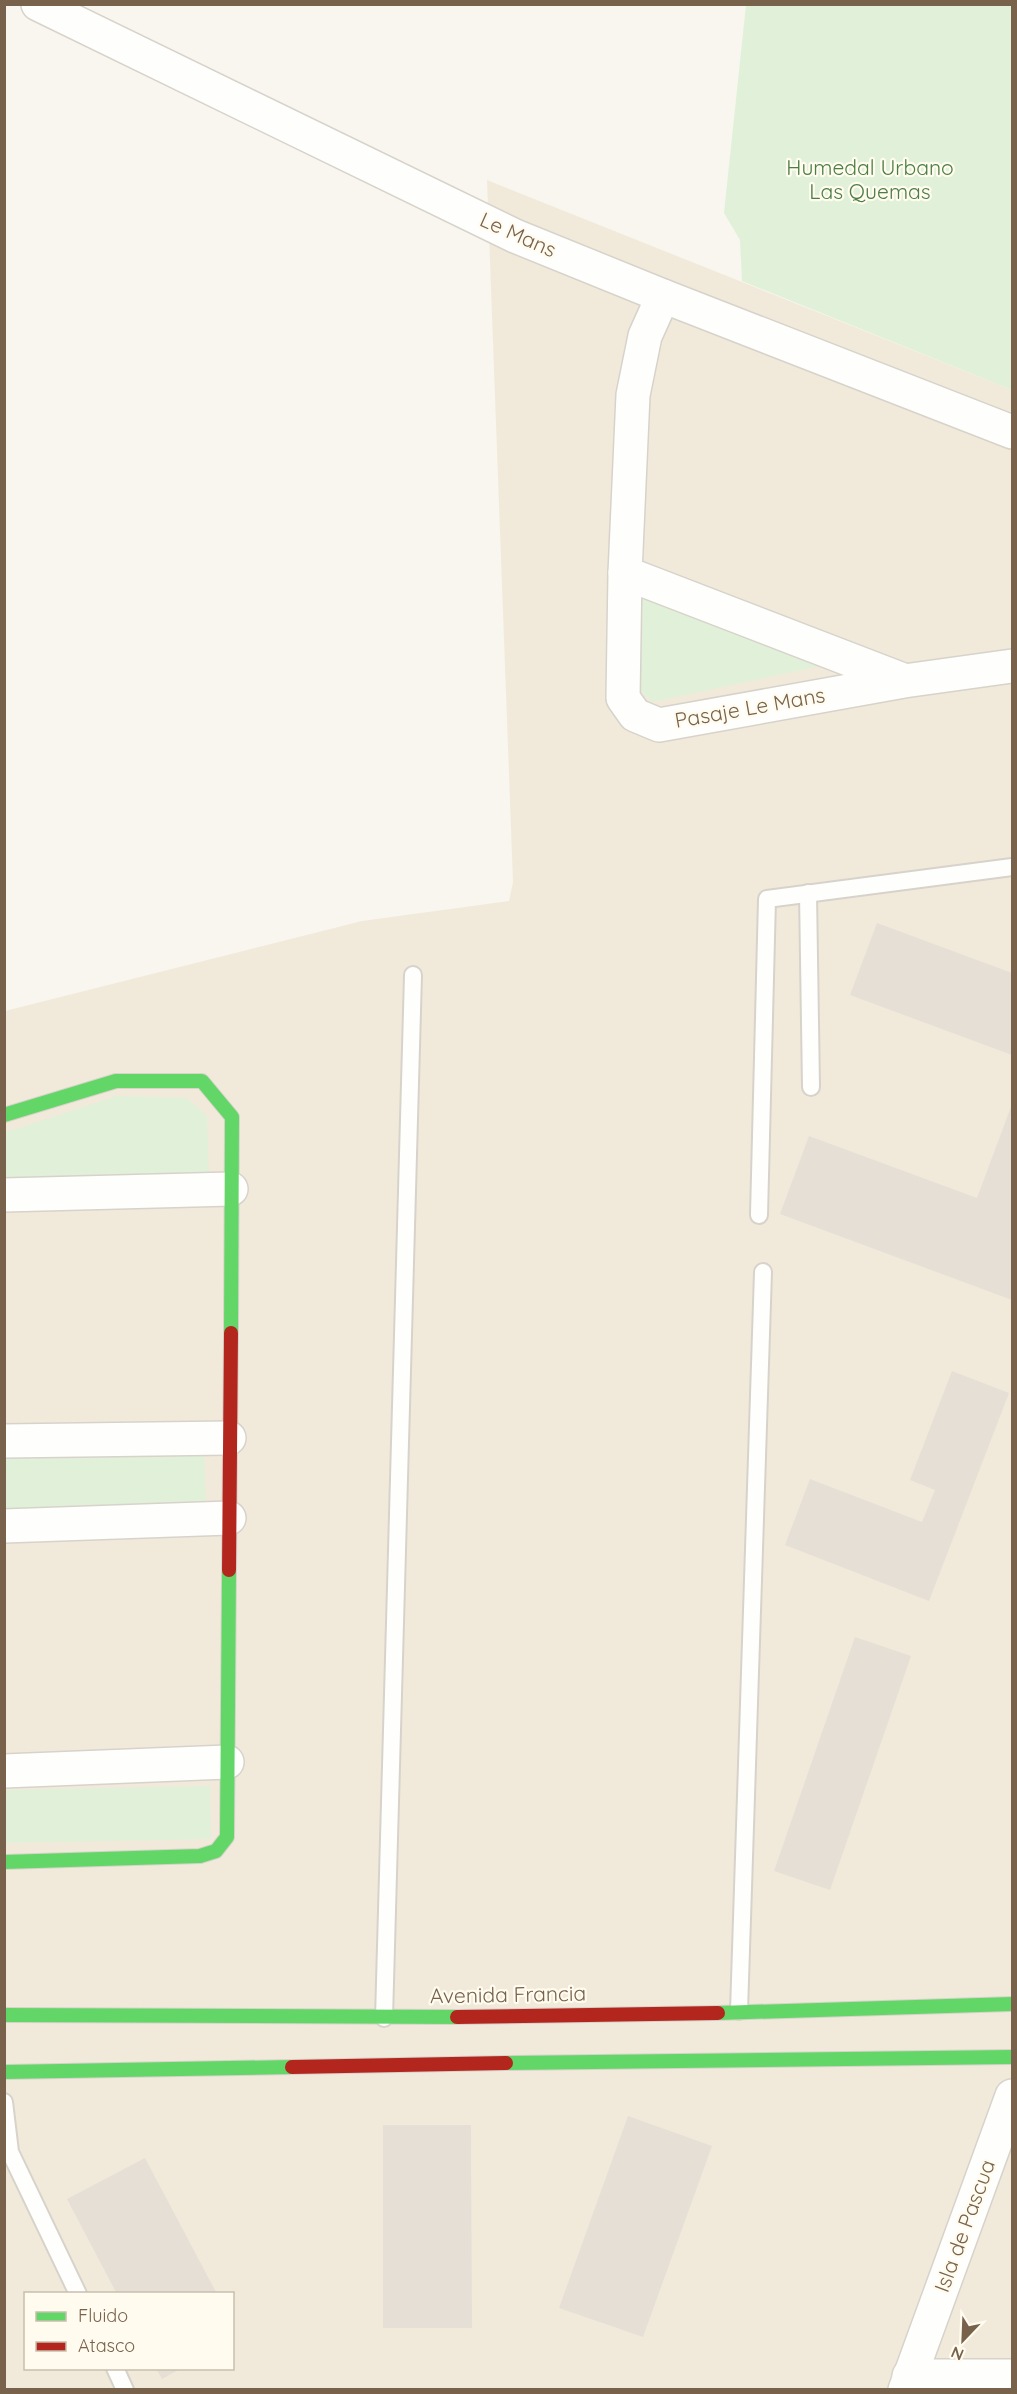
<svg xmlns="http://www.w3.org/2000/svg" width="1017" height="2394" font-family="Quicksand,sans-serif">
<style>
.residential{fill:#f1eadb;fill-rule:evenodd}
.green{fill:#e1f0d8}
.building{fill:#e5dfd5}
.lines{fill:none;stroke-linecap:round;stroke-linejoin:round}
.lane-casing{stroke:#d7d3cb;stroke-width:20}
.street-casing{stroke:#d7d3cb;stroke-width:36}
.fast-casing{stroke:#d8d3cb;stroke-width:16}
.jam-casing{stroke:#d8d3cb;stroke-width:16}
.lane{stroke:#fefefc;stroke-width:16}
.street{stroke:#fefefc;stroke-width:33}
.fast{stroke:#63d668;stroke-width:14}
.jam{stroke:#b3261e;stroke-width:14}
.labels{text-anchor:middle;stroke-width:4.5;stroke-linejoin:round;paint-order:stroke}
.park-label{font-size:21px;fill:#4b7e42;stroke:#fffbef}
.street-label{font-size:21px;fill:#78624b;stroke:#fffbef}
</style>
<rect width="100%" height="100%" fill="#f8f6ee"/>
<path class="residential" d="M 487,180 L 1012,390 L 1012,2389 L 5,2390 L 5,1011 L 362,921 L 509,901 L 513,882 ZM 26,2294 L 232,2294 L 232,2368 L 26,2368 Z"/>
<g class="green">
<path d="M 746,5 L 1012,5 L 1012,390 L 742,281 L 740,240 L 724,213 Z"/>
<path d="M 634,588 L 834,663 L 652,702 L 634,684 Z"/>
<path d="M 117,1096 L 187,1098 L 207,1116 L 209,1173 L 5,1180 L 4,1133 Z"/>
<path d="M 204,1453 L 206,1505 L 5,1509 L 4,1456 Z"/>
<path d="M 210,1786 L 211,1839 L 5,1843 L 4,1790 Z"/>
</g>
<g class="building">
<path d="M 877,923 L 1012,973 L 1012,1055 L 850,995 Z"/>
<path d="M 1012,1104 L 1012,1300 L 780,1214 L 809,1136 L 977,1198 Z"/>
<path d="M 952,1371 L 1009,1393 L 929,1601 L 785,1545 L 810,1479 L 922,1522 L 935,1490 L 910,1480 Z"/>
<path d="M 855,1637 L 911,1656 L 830,1890 L 774,1871 Z"/>
<path d="M 628,2116 L 712,2146 L 643,2337 L 559,2308 Z"/>
<path d="M 383,2125 L 471,2125 L 472,2328 L 383,2328 Z"/>
<path d="M 145,2158 L 217,2294 L 117,2294 L 67,2199 Z"/>
<path d="M 156,2368 L 182,2368 L 162,2379 Z"/>
</g>
<g class="lines">
<defs>
<g id="lane">
<path d="M 808,893 L 811,1087"/>
<path d="M 759,1215 L 767,899 L 1012,867"/>
<path d="M 739,2011 L 763,1272"/>
<path d="M 384,2018 L 413,975"/>
<path d="M 4,2102 L 10,2152 L 78,2294"/>
<path d="M 115,2368 L 125,2390"/>
</g>
<g id="street">
<path d="M 38,4 L 515,236 L 663,296 L 1012,432"/>
<path d="M 663,296 L 645,336 L 633,395 L 625,573 L 623,698 L 635,715 L 659,725 L 904,681 L 1012,666"/>
<path d="M 625,573 L 903,680"/>
<path d="M 4,1195 L 231,1189"/>
<path d="M 4,1441 L 229,1438"/>
<path d="M 4,1526 L 229,1518"/>
<path d="M 4,1771 L 227,1762"/>
<path d="M 909,2376 L 1012,2376"/>
<path d="M 905,2390 L 1012,2096"/>
</g>
<g id="fast">
<path d="M 4,1115 L 116,1081 L 202,1081 L 232,1117 L 231,1333"/>
<path d="M 4,1862 L 200,1856 L 216,1851 L 227,1837 L 229,1570"/>
<path d="M 718,2013 L 1012,2004"/>
<path d="M 4,2015 L 457,2017"/>
<path d="M 506,2063 L 1012,2057"/>
<path d="M 4,2072 L 292,2067"/>
</g>
<g id="jam">
<path d="M 229,1570 L 231,1333"/>
<path d="M 457,2017 L 718,2013"/>
<path d="M 292,2067 L 506,2063"/>
</g>
</defs>
<use href="#lane" class="lane-casing"/>
<use href="#street" class="street-casing"/>
<use href="#fast" class="fast-casing"/>
<use href="#jam" class="jam-casing"/>
<use href="#lane" class="lane"/>
<use href="#street" class="street"/>
<use href="#fast" class="fast"/>
<use href="#jam" class="jam"/>
</g>
<g class="labels">
<g class="park-label">
<text x="870" y="175">Humedal Urbano<tspan x="870" dy="24">Las Quemas</tspan></text>
</g>
<g class="street-label">
<text transform="translate(518 235) rotate(24)" y="7">Le Mans</text>
<text transform="translate(750 708) rotate(-10)" y="7">Pasaje Le Mans</text>
<text transform="translate(508 1995) rotate(-1)" y="7">Avenida Francia</text>
<text transform="translate(965 2226) rotate(-70)" y="7">Isla de Pascua</text>
</g>
</g>
<rect width="1017" height="2394" fill="none" stroke="#78624b" stroke-width="12"/>
<rect x="24" y="2292" width="210" height="78" fill="#fffbef" stroke="#c9bead" stroke-width="1.5"/>
<rect x="36" y="2312" width="30" height="9" fill="#63d668" stroke="#c9bead" stroke-width="1.5"/>
<text x="78" y="2322" font-size="18" fill="#78624b">Fluido</text>
<rect x="36" y="2342" width="30" height="9" fill="#b3261e" stroke="#c9bead" stroke-width="1.5"/>
<text x="78" y="2352" font-size="18" fill="#78624b">Atasco</text>
<g transform="translate(963 2340) rotate(203)" stroke="#fffbef" stroke-width="4.5" paint-order="stroke">
<path d="M0-4.5L10 22L0 15L-10 22Z" fill="#78624b"/>
<text y="-9" font-size="16" font-weight="bold" text-anchor="middle" fill="#78624b">N</text>
</g>
</svg>
